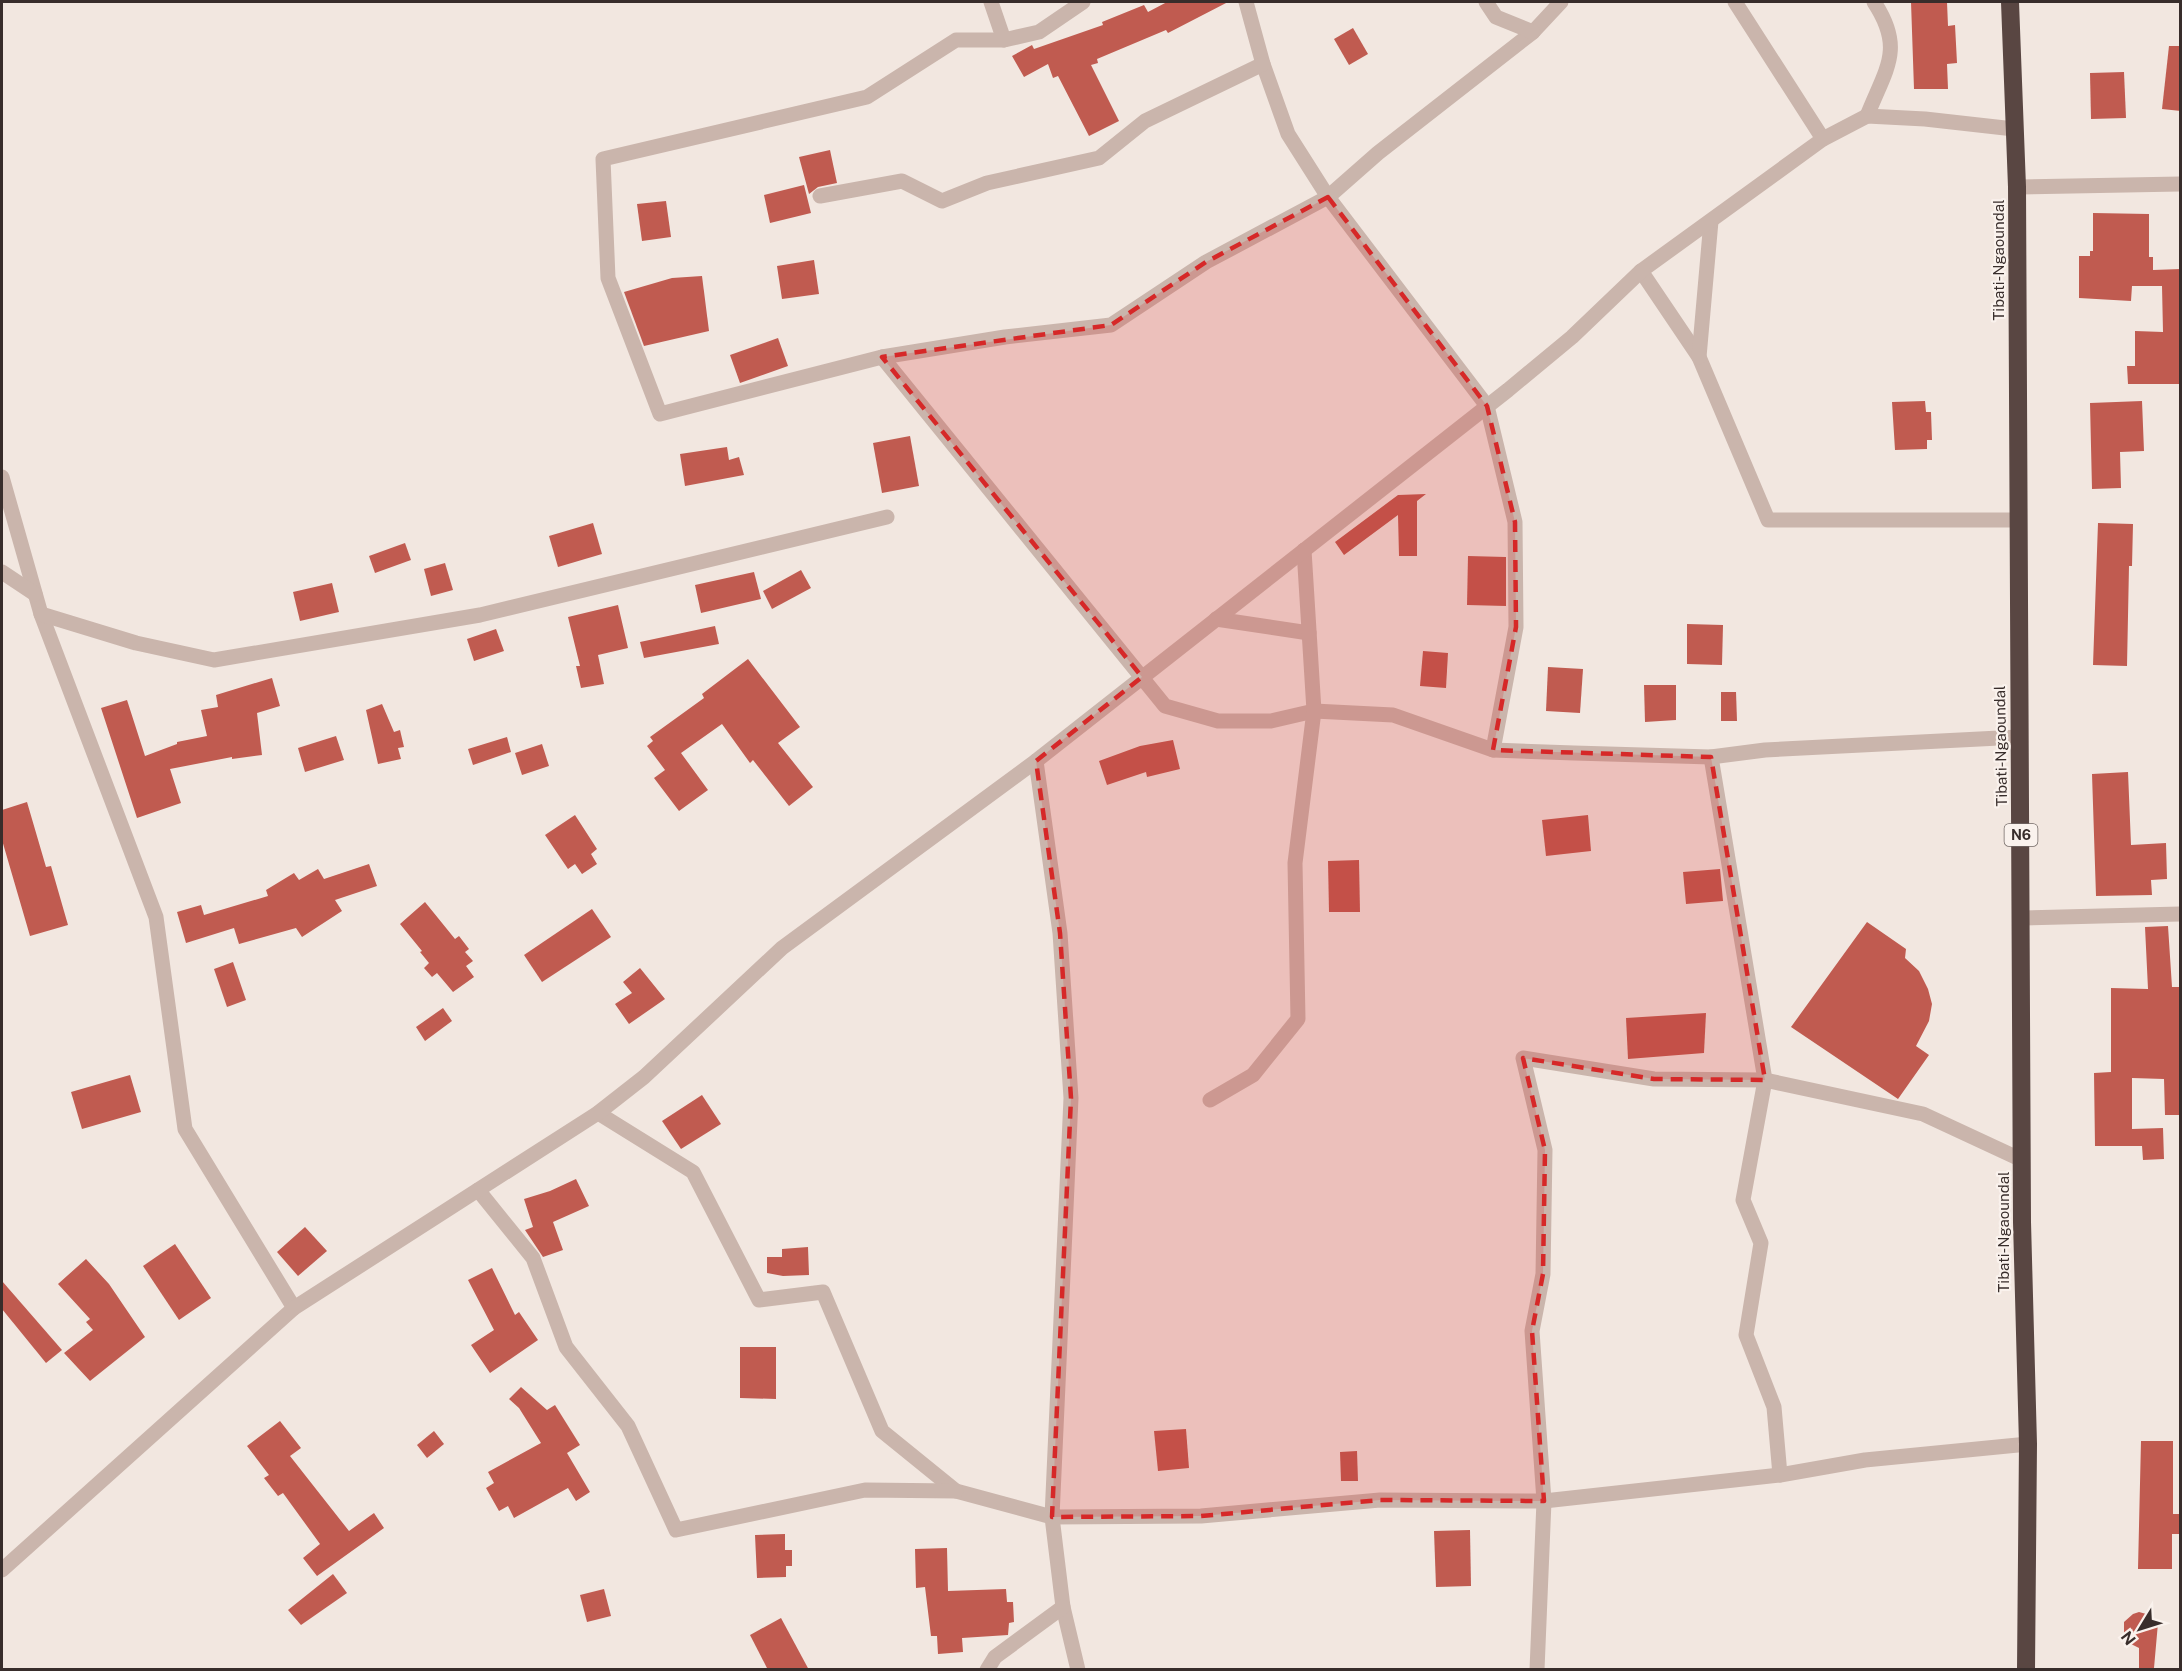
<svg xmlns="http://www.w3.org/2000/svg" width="2182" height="1671" font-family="'Public Sans',sans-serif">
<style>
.building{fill:#c05b50}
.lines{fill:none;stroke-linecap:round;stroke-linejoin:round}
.minor{stroke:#cab5ac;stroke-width:15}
.highway{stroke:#594642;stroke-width:18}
.marked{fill:#d62828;fill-opacity:0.2;stroke:#d62828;stroke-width:4.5;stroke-dasharray:12 8;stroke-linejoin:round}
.labels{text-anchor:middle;stroke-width:4.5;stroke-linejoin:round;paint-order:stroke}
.shield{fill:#faf2ed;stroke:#726865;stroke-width:1.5}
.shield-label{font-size:14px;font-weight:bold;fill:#382d2b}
.street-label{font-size:15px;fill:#382d2b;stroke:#faf2ed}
</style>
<rect width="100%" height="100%" fill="#f2e7e0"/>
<g class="building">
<path d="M 1167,2 L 1228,2 L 1168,33 L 1166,30 L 1097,59 L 1098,63 L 1091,65 L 1119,121 L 1089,136 L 1058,76 L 1053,78 L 1048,64 L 1024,77 L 1012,56 L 1032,45 L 1034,49 L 1103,25 L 1102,22 L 1144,5 L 1148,12 Z"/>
<path d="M 1911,2 L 1947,2 L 1948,26 L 1955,25 L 1957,63 L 1947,64 L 1948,89 L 1914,89 Z"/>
<path d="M 1353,28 L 1368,54 L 1349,65 L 1334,39 Z"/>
<path d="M 2169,46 L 2181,46 L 2181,111 L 2162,109 Z"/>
<path d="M 2124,72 L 2126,118 L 2091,119 L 2090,73 Z"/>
<path d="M 830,150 L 837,183 L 818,187 L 809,194 L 799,157 Z"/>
<path d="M 804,185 L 811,213 L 770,223 L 764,195 Z"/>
<path d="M 666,201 L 671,237 L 642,241 L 637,204 Z"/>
<path d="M 2093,213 L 2149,214 L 2149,257 L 2153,257 L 2153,270 L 2181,269 L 2181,384 L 2128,384 L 2127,366 L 2135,366 L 2135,331 L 2163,332 L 2162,286 L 2132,286 L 2131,301 L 2079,298 L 2079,256 L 2090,256 L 2090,251 L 2093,251 Z"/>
<path d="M 814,260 L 819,294 L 782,299 L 777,266 Z"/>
<path d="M 702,276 L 709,331 L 644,346 L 624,292 L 672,278 Z"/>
<path d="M 778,338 L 788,366 L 740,383 L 730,355 Z"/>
<path d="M 1925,401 L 1926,412 L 1931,412 L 1932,440 L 1927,440 L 1927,449 L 1895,450 L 1892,402 Z"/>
<path d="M 2142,401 L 2144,451 L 2120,452 L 2121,488 L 2092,489 L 2090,403 Z"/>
<path d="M 910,436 L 919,486 L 882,493 L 873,443 Z"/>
<path d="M 727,447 L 729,460 L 739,457 L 744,475 L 685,486 L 680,454 Z"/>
<path d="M 1426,494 L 1417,501 L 1417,556 L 1399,556 L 1398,515 L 1344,555 L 1335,542 L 1398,495 Z"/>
<path d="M 593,523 L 602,554 L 558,567 L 549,536 Z"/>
<path d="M 2098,523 L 2133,524 L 2132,566 L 2129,566 L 2127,666 L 2093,665 Z"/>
<path d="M 405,543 L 411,560 L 375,573 L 369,556 Z"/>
<path d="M 1468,556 L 1506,557 L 1506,606 L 1467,605 Z"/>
<path d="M 445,563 L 453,590 L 431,596 L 424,569 Z"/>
<path d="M 801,570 L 811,588 L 772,609 L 763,591 Z"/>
<path d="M 754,572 L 761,599 L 701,613 L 695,585 Z"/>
<path d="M 332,583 L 339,612 L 300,621 L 293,592 Z"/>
<path d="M 618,605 L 628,648 L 598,655 L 604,684 L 581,688 L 576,666 L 580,666 L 568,617 Z"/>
<path d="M 1687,624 L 1723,625 L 1722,665 L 1687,664 Z"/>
<path d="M 715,626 L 719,644 L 644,658 L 640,642 Z"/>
<path d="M 496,629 L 504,651 L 474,661 L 467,639 Z"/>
<path d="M 1423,651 L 1448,653 L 1446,688 L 1420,686 Z"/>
<path d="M 748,659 L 800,727 L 778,743 L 813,787 L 789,806 L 753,760 L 750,763 L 722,724 L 681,753 L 708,790 L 679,811 L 654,778 L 665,770 L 647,746 L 653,741 L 650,737 L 704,698 L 702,694 Z"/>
<path d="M 1548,667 L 1583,669 L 1580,713 L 1546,711 Z"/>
<path d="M 272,678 L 280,706 L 257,713 L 262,755 L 232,759 L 232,757 L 170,769 L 181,803 L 137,818 L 101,708 L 127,700 L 145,756 L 177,744 L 177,742 L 207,736 L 201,710 L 218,707 L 216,695 Z"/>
<path d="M 1644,685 L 1676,685 L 1676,720 L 1645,722 Z"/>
<path d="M 1721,692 L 1736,692 L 1737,721 L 1721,721 Z"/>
<path d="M 382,704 L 394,732 L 400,730 L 404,747 L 398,748 L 401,759 L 378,764 L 366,710 Z"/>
<path d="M 336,736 L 344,760 L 305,772 L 298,748 Z"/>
<path d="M 507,737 L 511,752 L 473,765 L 468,749 Z"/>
<path d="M 1173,740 L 1180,769 L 1147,777 L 1146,772 L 1107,785 L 1099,761 L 1140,746 Z"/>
<path d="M 542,744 L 549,766 L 522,775 L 515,753 Z"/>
<path d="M 2128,772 L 2131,845 L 2166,843 L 2167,879 L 2151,880 L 2152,895 L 2096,896 L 2092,774 Z"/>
<path d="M 27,802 L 46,867 L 51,866 L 68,925 L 30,936 L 2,840 L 2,810 Z"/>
<path d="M 575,815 L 597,849 L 591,854 L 597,864 L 582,874 L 575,864 L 568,869 L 545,835 Z"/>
<path d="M 1588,815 L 1591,851 L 1546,856 L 1542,820 Z"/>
<path d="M 1359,860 L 1360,912 L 1329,912 L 1328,861 Z"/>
<path d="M 369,864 L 377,886 L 335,900 L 342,911 L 302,937 L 296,928 L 239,944 L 234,928 L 186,943 L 177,912 L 201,905 L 204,915 L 268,896 L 266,890 L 294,873 L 299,880 L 318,869 L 324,879 Z"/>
<path d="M 1720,869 L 1723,901 L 1686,904 L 1683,872 Z"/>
<path d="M 425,902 L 455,939 L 459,936 L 469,949 L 465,952 L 473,961 L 466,966 L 474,977 L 453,992 L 437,973 L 432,977 L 424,968 L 429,963 L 420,952 L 422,951 L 400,924 Z"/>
<path d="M 592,909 L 611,937 L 542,982 L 524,955 Z"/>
<path d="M 1867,922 L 1906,949 L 1905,958 L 1919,971 L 1928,989 L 1932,1004 L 1929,1021 L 1916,1046 L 1929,1055 L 1898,1099 L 1791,1027 Z"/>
<path d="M 2168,926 L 2172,987 L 2181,987 L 2181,1115 L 2165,1115 L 2164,1079 L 2132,1078 L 2132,1129 L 2163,1128 L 2164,1159 L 2143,1160 L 2142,1146 L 2095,1146 L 2094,1073 L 2111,1072 L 2111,988 L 2148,989 L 2145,927 Z"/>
<path d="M 233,962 L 246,1000 L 227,1007 L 214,969 Z"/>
<path d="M 640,968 L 665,999 L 629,1024 L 615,1004 L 632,993 L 623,982 Z"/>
<path d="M 443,1008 L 452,1021 L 425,1041 L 416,1027 Z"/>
<path d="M 1706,1013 L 1704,1053 L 1628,1059 L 1626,1018 Z"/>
<path d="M 130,1075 L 141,1112 L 82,1129 L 71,1092 Z"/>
<path d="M 702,1095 L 721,1124 L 681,1149 L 662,1121 Z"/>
<path d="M 576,1179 L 589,1206 L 553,1222 L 563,1250 L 543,1257 L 525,1230 L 533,1227 L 524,1199 L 550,1191 Z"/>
<path d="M 305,1227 L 327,1251 L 298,1276 L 277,1252 Z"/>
<path d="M 175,1244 L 211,1298 L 179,1320 L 143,1266 Z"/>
<path d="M 808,1247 L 809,1275 L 783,1276 L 767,1273 L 767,1257 L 782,1257 L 782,1249 Z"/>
<path d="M 86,1259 L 109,1284 L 145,1337 L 90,1381 L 64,1353 L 93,1330 L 86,1322 L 90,1319 L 58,1284 Z"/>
<path d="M 492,1268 L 515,1315 L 519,1312 L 538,1340 L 490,1373 L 471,1345 L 494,1330 L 468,1280 Z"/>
<path d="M 2,1281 L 62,1350 L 46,1363 L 2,1309 Z"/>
<path d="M 740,1347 L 776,1347 L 776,1399 L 740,1398 Z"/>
<path d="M 521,1387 L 547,1410 L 555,1405 L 580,1445 L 567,1453 L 590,1492 L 576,1501 L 568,1488 L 514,1518 L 508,1506 L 499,1511 L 486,1488 L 494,1483 L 488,1472 L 541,1443 L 519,1408 L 509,1399 Z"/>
<path d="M 280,1421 L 301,1448 L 290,1456 L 349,1531 L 374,1513 L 384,1528 L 317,1576 L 303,1558 L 320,1544 L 283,1493 L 278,1496 L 264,1478 L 269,1475 L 247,1446 Z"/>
<path d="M 1186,1429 L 1189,1468 L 1158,1471 L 1154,1431 Z"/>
<path d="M 434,1431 L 444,1444 L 427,1458 L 417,1445 Z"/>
<path d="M 2141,1441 L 2173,1441 L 2173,1514 L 2180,1514 L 2180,1534 L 2172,1534 L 2172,1569 L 2138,1569 Z"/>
<path d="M 1357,1451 L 1358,1481 L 1341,1481 L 1340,1452 Z"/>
<path d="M 1470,1530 L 1471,1586 L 1436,1587 L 1434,1531 Z"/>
<path d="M 785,1534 L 785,1550 L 792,1550 L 792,1566 L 786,1566 L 786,1577 L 757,1578 L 755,1535 Z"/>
<path d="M 947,1548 L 948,1591 L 1006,1589 L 1007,1602 L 1013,1602 L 1014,1622 L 1009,1623 L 1008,1635 L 962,1638 L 963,1652 L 938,1654 L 937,1636 L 931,1636 L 925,1587 L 916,1588 L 915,1549 Z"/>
<path d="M 333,1574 L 347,1593 L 301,1625 L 288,1610 Z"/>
<path d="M 604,1589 L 611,1616 L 587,1622 L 580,1595 Z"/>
<path d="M 2139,1612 L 2150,1615 L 2158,1623 L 2154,1668 L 2139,1668 L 2139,1648 L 2131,1644 L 2124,1634 L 2124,1622 L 2133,1614 Z"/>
<path d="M 781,1618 L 809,1670 L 768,1670 L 750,1635 Z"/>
</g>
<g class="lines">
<g class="minor">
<path d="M 991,2 L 1004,40"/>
<path d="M 1083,2 L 1039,32 L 1004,40 L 956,40 L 867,97 L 603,159 L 608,278 L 660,414 L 882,357 L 1005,337 L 1111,325 L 1206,262 L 1328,197 L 1378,153 L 1533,32 L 1561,2"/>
<path d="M 1246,2 L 1263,64 L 1288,134 L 1328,197 L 1487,406 L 1515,522 L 1516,627 L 1493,750"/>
<path d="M 1486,2 L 1496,17 L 1533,32"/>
<path d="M 1735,2 L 1823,139"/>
<path d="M 1867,116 C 1886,68 1905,49 1874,2"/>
<path d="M 2017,187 L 2180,184"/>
<path d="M 820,196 L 902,181 L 942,201 L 987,183 L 1099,158 L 1145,121 L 1263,64"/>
<path d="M 1641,271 L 1699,357 L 1768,520 L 2018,520"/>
<path d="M 882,357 L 1165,706 L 1218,721 L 1271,721 L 1314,711 L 1393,715 L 1493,750 L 1574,753 L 1711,757 L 1765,750 L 2019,737"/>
<path d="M 1699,357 L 1711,221"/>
<path d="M 2,477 L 41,614 L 156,917 L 185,1129 L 294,1308"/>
<path d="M 2,572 L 35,594"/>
<path d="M 41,614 L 136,643 L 214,660 L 480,615 L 887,517"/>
<path d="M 1216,619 L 1309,633"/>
<path d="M 1711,757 L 1765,1080 L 1743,1200 L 1761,1243 L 1746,1335 L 1774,1407 L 1780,1475"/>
<path d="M 1036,761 L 1060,933 L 1071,1098 L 1052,1517 L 1201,1516 L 1380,1500 L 1544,1501 L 1780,1475 L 1865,1460 L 2028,1444"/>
<path d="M 2022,918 L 2180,914"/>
<path d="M 1210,1100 L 1253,1075 L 1298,1019 L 1295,863 L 1314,711 L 1304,550"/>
<path d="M 598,1113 L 693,1172 L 759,1300 L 823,1292 L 882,1431 L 956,1491 L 1052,1517 L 1063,1607 L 1078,1670"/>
<path d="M 478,1190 L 533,1258 L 566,1347 L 628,1426 L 676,1530 L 865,1490 L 956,1491"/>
<path d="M 2,1570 L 294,1308 L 598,1113 L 644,1077 L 782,948 L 1036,761 L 1508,390 L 1572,337 L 1641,271 L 1823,139 L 1867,116 L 1925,119 L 2014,129"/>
<path d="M 987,1670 L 995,1657 L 1063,1607"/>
<path d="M 1537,1670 L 1544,1501 L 1532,1331 L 1543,1274 L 1545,1150 L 1523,1058 L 1654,1079 L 1765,1080 L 1923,1114 L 2022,1160"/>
</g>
<path class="highway" d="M 2010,2 L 2017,187 L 2022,1222 L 2028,1444 L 2026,1670"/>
</g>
<path class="marked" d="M 1328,197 L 1487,406 L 1515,522 L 1516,627 L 1493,750 L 1711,757 L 1765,1080 L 1654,1079 L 1523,1058 L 1545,1150 L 1543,1274 L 1532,1331 L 1544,1501 L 1380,1500 L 1201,1516 L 1052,1517 L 1071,1098 L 1060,933 L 1036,761 L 1142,677 L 882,357 L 1111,325 L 1206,262 Z"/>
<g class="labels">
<rect class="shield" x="2004.5" y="824" width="33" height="22" rx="4.5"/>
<g class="shield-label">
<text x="2021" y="840">N6</text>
</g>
<g class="street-label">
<text transform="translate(1999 260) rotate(-90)" y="5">Tibati-Ngaoundal</text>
<text transform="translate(2001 746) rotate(-91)" y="5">Tibati-Ngaoundal</text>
<text transform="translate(2004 1232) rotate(-90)" y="5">Tibati-Ngaoundal</text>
</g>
</g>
<rect width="2182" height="1671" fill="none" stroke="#382d2b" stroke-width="6"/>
<g transform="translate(2140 1629) rotate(232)" stroke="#faf2ed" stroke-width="4.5" paint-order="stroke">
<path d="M0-4.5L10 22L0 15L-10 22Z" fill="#382d2b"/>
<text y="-9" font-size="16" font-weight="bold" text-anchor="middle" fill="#382d2b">N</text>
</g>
</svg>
